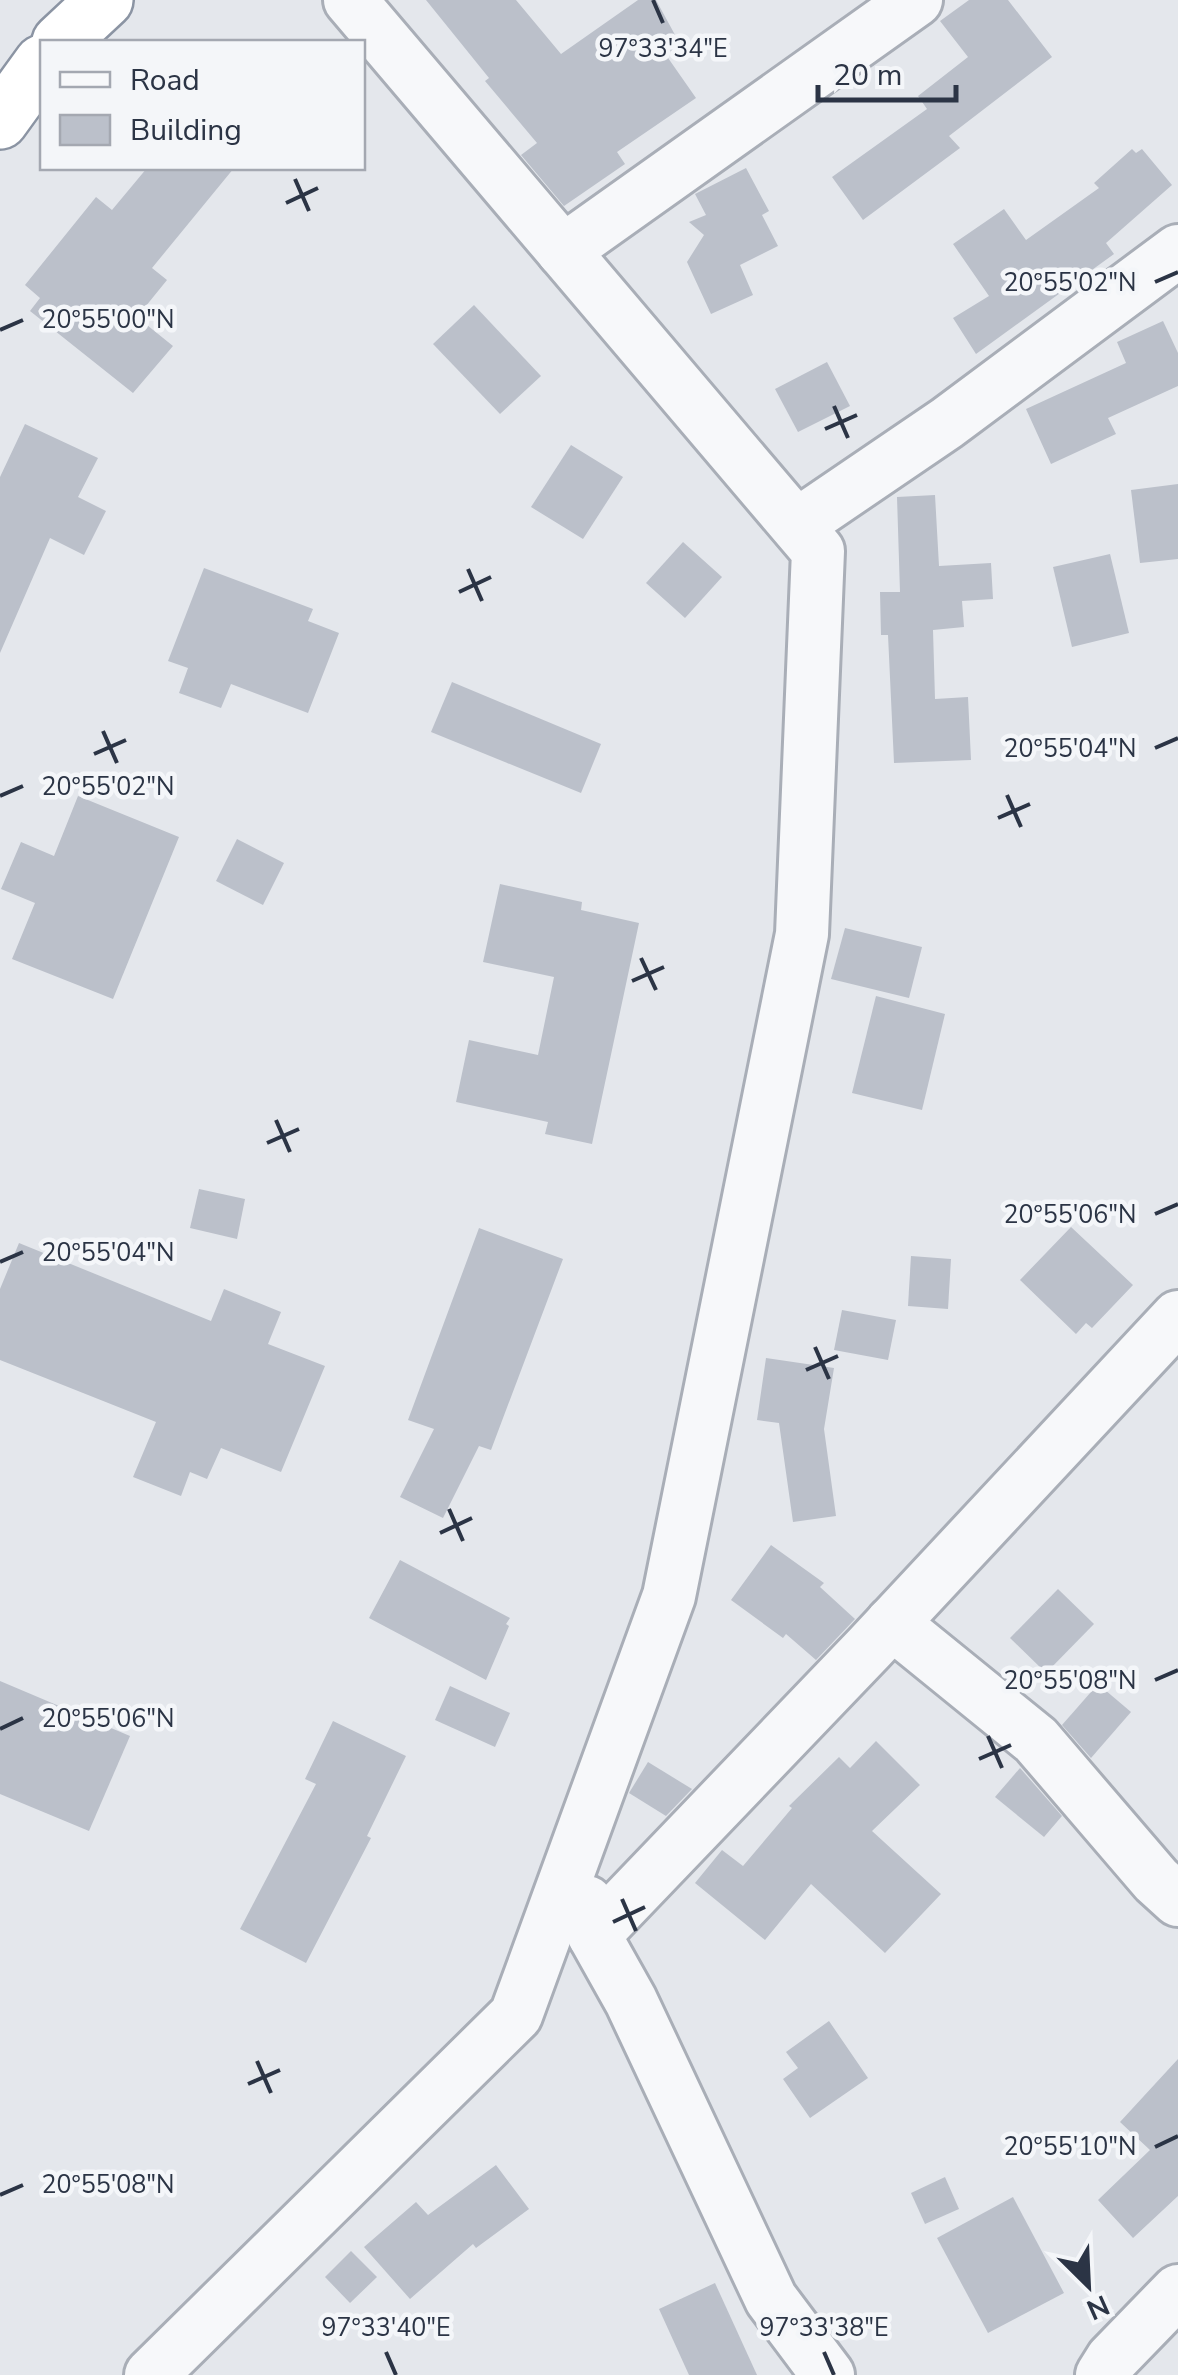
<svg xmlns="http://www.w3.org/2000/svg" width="1178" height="2375" font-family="'Nunito Sans',sans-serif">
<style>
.building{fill:#bbc0ca}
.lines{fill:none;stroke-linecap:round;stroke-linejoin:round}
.minor-casing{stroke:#a9aeb7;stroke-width:58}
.trunk-casing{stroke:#8b94a3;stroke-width:60}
.minor{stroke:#f7f8fa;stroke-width:52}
.trunk{stroke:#fff;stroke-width:55}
.ticks{fill:none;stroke:#2b3445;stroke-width:4}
.ticks-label{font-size:25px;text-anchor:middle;fill:#2b3445;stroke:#f4f6f9;stroke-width:9;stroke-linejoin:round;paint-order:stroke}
</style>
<rect width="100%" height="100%" fill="#e4e7ec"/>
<g class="building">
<path d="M 426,0 L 516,0 L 561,54 L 638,0 L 656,0 L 680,44 L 666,55 L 696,98 L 617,152 L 625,164 L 564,206 L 521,155 L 537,143 L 485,81 L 489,78 Z"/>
<path d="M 969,0 L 1008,0 L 1052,57 L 949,136 L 960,148 L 863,220 L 832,177 L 927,109 L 918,96 L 968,57 L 940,21 Z"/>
<path d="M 1132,149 L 1136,153 L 1142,149 L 1172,185 L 1106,243 L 1114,254 L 976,354 L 953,318 L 989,296 L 953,244 L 1004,209 L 1026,240 L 1099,188 L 1094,183 Z"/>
<path d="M 147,168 L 234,168 L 152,268 L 167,280 L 137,317 L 173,346 L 133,393 L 30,311 L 40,298 L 25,285 L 96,197 L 112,210 Z"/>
<path d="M 746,168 L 769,211 L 762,215 L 778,246 L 740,265 L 753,295 L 711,314 L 687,262 L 704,235 L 689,222 L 706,215 L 695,194 Z"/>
<path d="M 474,305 L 541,376 L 500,414 L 433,344 Z"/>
<path d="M 1163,321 L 1178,353 L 1178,386 L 1108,418 L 1116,434 L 1051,464 L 1026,409 L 1126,363 L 1117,342 Z"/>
<path d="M 827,362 L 850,406 L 798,432 L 775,389 Z"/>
<path d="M 25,424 L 98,458 L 78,497 L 106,511 L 84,555 L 50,538 L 0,653 L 0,477 Z"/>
<path d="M 571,445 L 623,477 L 583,539 L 531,507 Z"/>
<path d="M 1178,484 L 1178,559 L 1140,563 L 1131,490 Z"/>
<path d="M 935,495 L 939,566 L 991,563 L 993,599 L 962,601 L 964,627 L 933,630 L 935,699 L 968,697 L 971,760 L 894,763 L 888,635 L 881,635 L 880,592 L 900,592 L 897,497 Z"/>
<path d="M 683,542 L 722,577 L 685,618 L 646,583 Z"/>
<path d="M 1110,554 L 1129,633 L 1072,647 L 1053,567 Z"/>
<path d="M 204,568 L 313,609 L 308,621 L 339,633 L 308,713 L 231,684 L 221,708 L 179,693 L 188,668 L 168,661 Z"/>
<path d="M 452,682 L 601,744 L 581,793 L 431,732 Z"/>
<path d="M 78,796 L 179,837 L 113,999 L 12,959 L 35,903 L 1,889 L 21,842 L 54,856 Z"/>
<path d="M 237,839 L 284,863 L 263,905 L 216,881 Z"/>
<path d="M 500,884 L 582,902 L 581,910 L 639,923 L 592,1144 L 545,1134 L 548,1122 L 456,1102 L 469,1040 L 538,1055 L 554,977 L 483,962 Z"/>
<path d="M 845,928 L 922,947 L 909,998 L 831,979 Z"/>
<path d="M 876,996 L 945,1014 L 922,1110 L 852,1093 Z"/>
<path d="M 199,1189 L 245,1199 L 237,1239 L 190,1228 Z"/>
<path d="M 1071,1227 L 1133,1285 L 1092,1328 L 1086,1323 L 1076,1334 L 1020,1280 Z"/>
<path d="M 479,1228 L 563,1259 L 491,1450 L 479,1446 L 443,1518 L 400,1497 L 434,1429 L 408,1420 Z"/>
<path d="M 19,1243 L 211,1321 L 224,1289 L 281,1312 L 268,1344 L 325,1366 L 281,1472 L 221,1448 L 207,1479 L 190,1472 L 181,1496 L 133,1477 L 156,1422 L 0,1360 L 0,1289 Z"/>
<path d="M 911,1256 L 951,1259 L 948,1309 L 908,1306 Z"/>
<path d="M 842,1310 L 896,1320 L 888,1360 L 834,1350 Z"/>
<path d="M 766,1358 L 834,1368 L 824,1429 L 836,1516 L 793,1522 L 779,1423 L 757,1420 Z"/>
<path d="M 771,1545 L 824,1583 L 820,1587 L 855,1619 L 816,1660 L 786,1634 L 783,1638 L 731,1600 Z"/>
<path d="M 400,1560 L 510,1618 L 506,1624 L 509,1626 L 486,1680 L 369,1618 Z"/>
<path d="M 1058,1589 L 1094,1624 L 1046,1673 L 1010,1638 Z"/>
<path d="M 0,1681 L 130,1736 L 89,1831 L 0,1794 Z"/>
<path d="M 1098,1684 L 1131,1712 L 1091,1758 L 1062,1725 Z"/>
<path d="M 450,1686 L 510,1713 L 495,1747 L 435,1720 Z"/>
<path d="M 333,1721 L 406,1756 L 367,1836 L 371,1838 L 306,1963 L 240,1929 L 316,1784 L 305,1779 Z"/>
<path d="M 876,1741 L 920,1785 L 872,1831 L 941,1894 L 885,1953 L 811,1884 L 765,1940 L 695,1883 L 722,1850 L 743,1866 L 792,1808 L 789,1806 L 839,1757 L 850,1768 Z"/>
<path d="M 648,1762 L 692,1789 L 666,1816 L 629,1793 Z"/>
<path d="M 1020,1768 L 1062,1816 L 1044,1837 L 995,1797 Z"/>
<path d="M 829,2021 L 868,2078 L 810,2118 L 783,2079 L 798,2068 L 786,2052 Z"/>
<path d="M 1178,2059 L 1178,2196 L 1133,2238 L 1098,2200 L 1150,2150 L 1120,2122 Z"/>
<path d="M 496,2165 L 529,2209 L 476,2248 L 473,2244 L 410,2299 L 364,2247 L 416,2202 L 428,2215 Z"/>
<path d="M 945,2177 L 959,2209 L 925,2224 L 911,2193 Z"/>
<path d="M 1013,2197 L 1064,2293 L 988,2333 L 937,2238 Z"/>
<path d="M 351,2251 L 377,2277 L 350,2303 L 325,2277 Z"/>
<path d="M 715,2283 L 757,2375 L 689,2375 L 659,2309 Z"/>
</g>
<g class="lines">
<defs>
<g id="minor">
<path d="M 563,251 L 916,0"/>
<path d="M 797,525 L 947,423 L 1178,251"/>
<path d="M 892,1623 L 1036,1740 L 1156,1880 L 1178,1900"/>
<path d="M 587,1902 L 594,1935 L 631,2001 L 771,2299 L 828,2375"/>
<path d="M 594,1935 L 869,1648 L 1178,1317"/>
<path d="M 151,2375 L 516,2015 L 669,1596 L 802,934 L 818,551 L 350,0"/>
<path d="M 1102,2375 L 1112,2359 L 1178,2291"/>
</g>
<g id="trunk">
<path d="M 60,42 L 105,0"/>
<path d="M 0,121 L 42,63"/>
</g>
</defs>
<use href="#minor" class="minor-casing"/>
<use href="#trunk" class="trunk-casing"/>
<use href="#minor" class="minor"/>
<use href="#trunk" class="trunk"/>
</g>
<path class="ticks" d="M 653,0 L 663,23M 295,179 L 309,211M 286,203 L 318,188M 1155,282 L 1178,272M 0,330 L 23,320M 834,406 L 848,438M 825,429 L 857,415M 468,569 L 482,601M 459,592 L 491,577M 103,731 L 117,763M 1155,748 L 1178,738M 94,754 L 126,740M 1007,795 L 1021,827M 0,796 L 23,786M 998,818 L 1030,804M 641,958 L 656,990M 632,981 L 664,967M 276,1120 L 290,1152M 267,1143 L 299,1129M 1155,1214 L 1178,1204M 0,1262 L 23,1252M 815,1347 L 829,1379M 806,1370 L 838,1356M 449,1509 L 463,1541M 440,1533 L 472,1518M 1155,1680 L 1178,1670M 0,1729 L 23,1718M 988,1736 L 1002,1768M 979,1759 L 1011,1745M 622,1899 L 636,1931M 613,1922 L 645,1907M 257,2061 L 271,2093M 248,2084 L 280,2070M 1155,2147 L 1178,2136M 0,2195 L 23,2185M 386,2352 L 396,2375M 824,2352 L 834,2375"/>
<g class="ticks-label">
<text x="663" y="57">97°33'34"E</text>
<text x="1070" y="291">20°55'02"N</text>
<text x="108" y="328">20°55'00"N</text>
<text x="1070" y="757">20°55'04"N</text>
<text x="108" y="795">20°55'02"N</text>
<text x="1070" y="1223">20°55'06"N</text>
<text x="108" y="1261">20°55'04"N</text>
<text x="1070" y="1689">20°55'08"N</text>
<text x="108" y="1727">20°55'06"N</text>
<text x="1070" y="2155">20°55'10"N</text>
<text x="108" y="2193">20°55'08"N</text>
<text x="386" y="2336">97°33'40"E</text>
<text x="824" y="2336">97°33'38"E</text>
</g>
<rect x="40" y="40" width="325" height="130" fill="#f4f6f9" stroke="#a4a8b1" stroke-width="2.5"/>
<rect x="60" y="72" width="50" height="15" fill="#f7f8fa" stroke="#a4a8b1" stroke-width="2.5"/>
<text x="130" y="90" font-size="30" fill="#2b3445">Road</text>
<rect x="60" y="115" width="50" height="30" fill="#bbc0ca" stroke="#a4a8b1" stroke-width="2.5"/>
<text x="130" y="140" font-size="30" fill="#2b3445">Building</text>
<g transform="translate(1088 2285) rotate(156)" stroke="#f4f6f9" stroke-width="8" paint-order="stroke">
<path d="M0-8L18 38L0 25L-18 38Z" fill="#2b3445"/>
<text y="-15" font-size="28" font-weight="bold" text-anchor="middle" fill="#2b3445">N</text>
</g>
<path d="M818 85v15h138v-15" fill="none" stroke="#2b3445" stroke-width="5"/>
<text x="833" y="85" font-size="30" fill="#2b3445" stroke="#f4f6f9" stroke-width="8" paint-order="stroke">20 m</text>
</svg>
